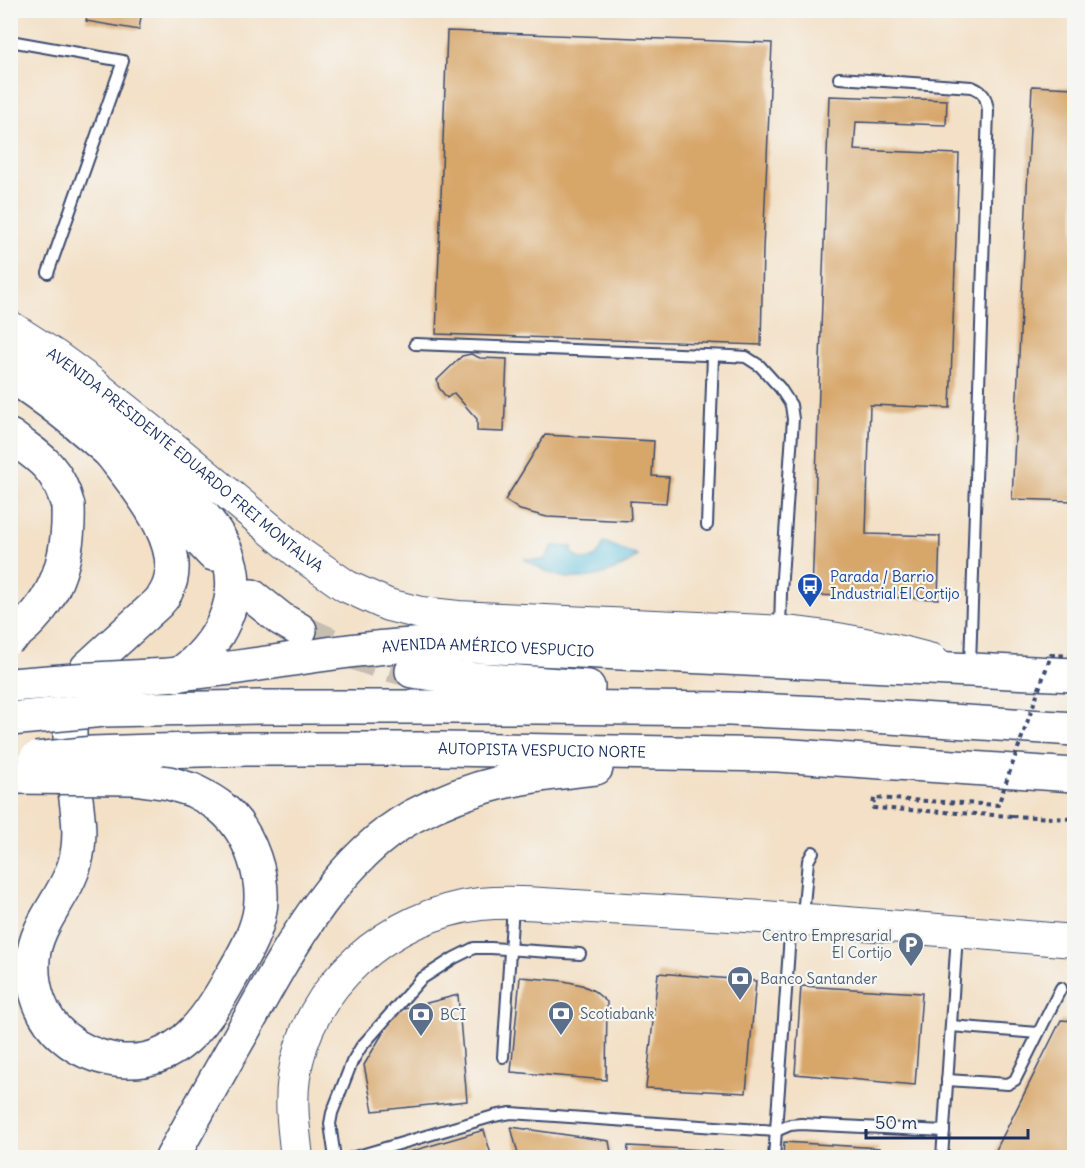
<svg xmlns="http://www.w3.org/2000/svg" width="1085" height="1168" font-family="Delius,sans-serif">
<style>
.water{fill:#61c1df;stroke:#3e789e;stroke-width:1.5}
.building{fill:#d7a669}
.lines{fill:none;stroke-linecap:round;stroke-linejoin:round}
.highway-tunnel{stroke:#c8bdb1;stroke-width:33;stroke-dasharray:33 16;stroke-linecap:butt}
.lane-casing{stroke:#3b4a6e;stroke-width:14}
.secondary-casing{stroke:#3b4a6e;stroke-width:34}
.primary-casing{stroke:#3b4a6e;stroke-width:36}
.highway-casing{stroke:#3b4a6e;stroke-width:36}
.path{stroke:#3b4a6e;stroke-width:4;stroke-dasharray:4.5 4.5;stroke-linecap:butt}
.lane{stroke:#fff;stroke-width:10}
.secondary{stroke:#fff;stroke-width:32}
.primary{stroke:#fff;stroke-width:33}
.highway{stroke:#fff;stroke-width:33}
.primary-bridge-casing{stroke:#3b4a6e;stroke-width:36;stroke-linecap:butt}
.highway-bridge-casing{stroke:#3b4a6e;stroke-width:36;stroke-linecap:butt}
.path-bridge{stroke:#3b4a6e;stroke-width:4;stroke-dasharray:4.5 4.5;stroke-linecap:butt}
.primary-bridge{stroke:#fff;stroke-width:33}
.highway-bridge{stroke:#fff;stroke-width:33}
.labels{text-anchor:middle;stroke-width:4.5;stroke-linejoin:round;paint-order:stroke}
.street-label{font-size:15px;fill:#1b2f5e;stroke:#f6f6f2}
.transit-label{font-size:15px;fill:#164399;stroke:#f6f6f2;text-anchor:start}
.service-label{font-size:15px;fill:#4e5e75;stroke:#f6f6f2;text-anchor:start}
</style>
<rect width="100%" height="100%" fill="#f6f6f2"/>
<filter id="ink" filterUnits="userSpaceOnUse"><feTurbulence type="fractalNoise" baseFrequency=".0167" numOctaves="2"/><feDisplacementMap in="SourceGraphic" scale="12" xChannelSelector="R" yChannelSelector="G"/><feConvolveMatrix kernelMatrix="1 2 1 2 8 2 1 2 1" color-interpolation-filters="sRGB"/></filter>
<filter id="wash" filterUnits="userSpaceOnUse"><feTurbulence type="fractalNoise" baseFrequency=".008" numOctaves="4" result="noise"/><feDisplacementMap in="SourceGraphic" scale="24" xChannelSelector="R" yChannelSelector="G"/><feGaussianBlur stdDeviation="1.35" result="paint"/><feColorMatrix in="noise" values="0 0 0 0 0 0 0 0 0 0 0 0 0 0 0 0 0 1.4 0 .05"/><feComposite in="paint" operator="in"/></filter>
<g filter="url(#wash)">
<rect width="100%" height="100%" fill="#f3e0c6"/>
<path class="water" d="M 604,542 L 638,556 C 618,572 587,582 562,577 C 548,574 536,566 524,559 L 544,560 L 553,546 L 572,547 L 572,552 C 584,567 599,559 604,542 Z"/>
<g id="blocks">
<g class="building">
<path d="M 88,10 L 142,10 L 139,30 L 86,21 Z"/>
<path d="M 447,31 L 772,43 L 763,249 L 761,345 L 436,334 Z"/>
<path d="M 1032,86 L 1074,88 L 1074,501 L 1012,499 Z"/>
<path d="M 829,96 L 947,100 L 946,125 L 856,122 L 854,150 L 959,154 L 950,408 L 870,405 L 866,534 L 940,536 L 938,599 L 812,595 Z"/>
<path d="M 471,354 L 480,358 L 507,359 L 504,432 L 477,431 L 477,419 L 454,393 L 447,398 L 439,388 L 437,380 L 462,356 Z"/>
<path d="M 545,435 L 654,441 L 652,476 L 669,477 L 666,503 L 630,501 L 631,521 L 547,517 L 520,510 L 505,500 Z"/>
<path d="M 658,973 L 756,981 L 746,1093 L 646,1088 Z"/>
<path d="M 520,977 L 564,981 L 582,985 L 594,991 L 607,1002 L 606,1080 L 511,1072 Z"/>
<path d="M 801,986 L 922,993 L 915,1085 L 795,1074 Z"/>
<path d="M 458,995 L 467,1101 L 373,1111 L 364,1065 L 396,1011 Z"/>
<path d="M 1061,1020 L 1074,1021 L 1074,1158 L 992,1158 Z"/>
<path d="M 511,1127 L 609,1141 L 612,1158 L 519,1158 Z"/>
<path d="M 484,1130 L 492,1158 L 392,1158 L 392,1157 Z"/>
<path d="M 784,1142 L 879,1148 L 875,1158 L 783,1158 Z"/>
<path d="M 628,1146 L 744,1152 L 744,1158 L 627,1158 Z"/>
</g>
</g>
</g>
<g filter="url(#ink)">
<use href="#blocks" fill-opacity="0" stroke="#3b4a6e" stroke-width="1.5"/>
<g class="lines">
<path class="highway-tunnel" d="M 300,630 C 336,648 373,662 412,671"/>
<defs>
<g id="lane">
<path d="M 10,41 L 123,61 L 48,273"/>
<path d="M 839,78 L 972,87 C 984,92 986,97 988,110 L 970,665"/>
<path d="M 415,344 L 731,356 L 746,357 L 760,366 L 780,388 L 791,405 L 793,419 L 781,592 L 780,630"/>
<path d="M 707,525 L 713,356"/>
<path d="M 803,916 L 808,861 L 813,852"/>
<path d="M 951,1026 L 1038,1033"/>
<path d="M 503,1057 L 513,906"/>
<path d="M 947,1080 L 1008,1084 L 1015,1080 L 1061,988"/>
<path d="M 335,1158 L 330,1124 L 332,1113 L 352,1062 L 361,1047 L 421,979 L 454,958 L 474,948 L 491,948 L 580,954"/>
<path d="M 351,1158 L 494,1116 L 511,1113 L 776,1131 L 790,1125 L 801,1124 L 944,1131"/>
<path d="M 774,1158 L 791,921"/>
<path d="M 942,1158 L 957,935"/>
</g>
<g id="secondary">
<path id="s1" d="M 10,327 L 55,356 L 92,383 L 182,455 L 300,554 L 346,586 L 388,605 L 421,613 L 458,617 L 785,632 C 835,637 884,647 932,660"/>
<path d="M 297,1158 C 294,1131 290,1104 294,1077 C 307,985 389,915 480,904 C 511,901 544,904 575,906 C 621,909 667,911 713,914 C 834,921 954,931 1074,941"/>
</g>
<g id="primary">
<path d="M 10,355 C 65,391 116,432 164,476 C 187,498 212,520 225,549 C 247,597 218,648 178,675"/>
<path id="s2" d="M 150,676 C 245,671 338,647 433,644 L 1074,675"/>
</g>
<g id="highway">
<path d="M 10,375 C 86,424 151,489 213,554"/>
<path d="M 10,436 C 41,458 58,468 68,506"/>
<path d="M 112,455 C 137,487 190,548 166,592 C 164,596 161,600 158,603 L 87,668 C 64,706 69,748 75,791 C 78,815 82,838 75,863 C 66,896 36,923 33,958 C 31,988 41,1019 65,1038 C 79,1050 97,1057 115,1060 C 174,1069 206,1023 231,977 C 242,958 254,938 259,916 C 267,880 250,832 223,809 C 214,801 202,795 192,790"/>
<path d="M 252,596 L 281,619 L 300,630"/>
<path d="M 412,671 L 462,678 L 588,687"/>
<path d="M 151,709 L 261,707 L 538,707 L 730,709 L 842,714 L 1074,729"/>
<path id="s3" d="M 154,751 L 247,749 L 443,749 L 778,755 L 1074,775"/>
<path d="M 172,1158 C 195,1115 219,1073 243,1031 C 285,956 335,859 413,816 C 474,783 528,775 596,768"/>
</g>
</defs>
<use href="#lane" class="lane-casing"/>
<use href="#secondary" class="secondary-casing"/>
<use href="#primary" class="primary-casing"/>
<use href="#highway" class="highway-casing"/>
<path class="path" d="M 1012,816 L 1074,819"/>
<use href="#lane" class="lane"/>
<use href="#secondary" class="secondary"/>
<use href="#primary" class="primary"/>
<use href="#highway" class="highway"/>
<defs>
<path id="primary-bridge" d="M 10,685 L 75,680 L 150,676"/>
<g id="highway-bridge">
<path d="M 10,638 C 55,607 70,558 68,506"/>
<path d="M 10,719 L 104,710 L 151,709"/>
<path d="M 36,759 L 93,753 L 154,751"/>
<path d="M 10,777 L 133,778 L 169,783 L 192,790"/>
</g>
</defs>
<use href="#primary-bridge" class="primary-bridge-casing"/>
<use href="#highway-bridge" class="highway-bridge-casing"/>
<path class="path-bridge" d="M 1012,816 L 873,808 L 874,798 L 998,805 L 1051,655 L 1074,656"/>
<use href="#primary-bridge" class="primary-bridge"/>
<use href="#highway-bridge" class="highway-bridge"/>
</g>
</g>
<defs>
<symbol id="bus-pin" viewBox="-11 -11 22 30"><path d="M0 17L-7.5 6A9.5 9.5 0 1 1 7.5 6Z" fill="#1a4fb4" stroke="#f6f6f2"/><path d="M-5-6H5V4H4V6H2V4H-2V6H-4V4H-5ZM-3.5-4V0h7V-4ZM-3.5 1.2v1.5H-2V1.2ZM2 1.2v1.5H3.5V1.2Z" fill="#fff"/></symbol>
<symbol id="parking-pin" viewBox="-11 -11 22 30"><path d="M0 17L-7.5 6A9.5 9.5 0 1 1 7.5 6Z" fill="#5c6f8a" stroke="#f6f6f2"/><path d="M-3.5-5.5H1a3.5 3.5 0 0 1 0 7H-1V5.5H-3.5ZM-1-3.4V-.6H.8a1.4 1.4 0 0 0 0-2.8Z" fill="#fff"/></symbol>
<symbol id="bank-pin" viewBox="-11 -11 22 30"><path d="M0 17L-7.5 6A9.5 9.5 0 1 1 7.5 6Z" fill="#5c6f8a" stroke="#f6f6f2"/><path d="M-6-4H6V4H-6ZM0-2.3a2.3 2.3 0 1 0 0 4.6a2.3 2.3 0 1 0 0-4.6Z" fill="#fff"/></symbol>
</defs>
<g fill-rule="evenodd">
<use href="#bus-pin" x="795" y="571" width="30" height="40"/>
<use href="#parking-pin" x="896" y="930" width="30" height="40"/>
<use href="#bank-pin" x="725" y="964" width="30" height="40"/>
<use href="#bank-pin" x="546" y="999" width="30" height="40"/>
<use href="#bank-pin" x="406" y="1000" width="30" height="40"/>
</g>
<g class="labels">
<g class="street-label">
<text dy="5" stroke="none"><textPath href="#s1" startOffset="220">AVENIDA PRESIDENTE EDUARDO FREI MONTALVA</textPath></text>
<text dy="5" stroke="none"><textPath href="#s2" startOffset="340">AVENIDA AMÉRICO VESPUCIO</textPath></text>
<text dy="5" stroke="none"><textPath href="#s3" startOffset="388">AUTOPISTA VESPUCIO NORTE</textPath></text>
</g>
<g class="transit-label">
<text x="830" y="582">Parada / Barrio<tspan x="830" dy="17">Industrial El Cortijo</tspan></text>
</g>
<g class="service-label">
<text x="892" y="941" text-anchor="end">Centro Empresarial<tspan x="892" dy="17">El Cortijo</tspan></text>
<text x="760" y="984">Banco Santander</text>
<text x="580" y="1019">Scotiabank</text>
<text x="440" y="1020">BCI</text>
</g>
</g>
<rect width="1085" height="1168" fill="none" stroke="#f6f6f2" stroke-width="36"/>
<path d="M866 1129v9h162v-9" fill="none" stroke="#1b2f5e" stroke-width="3"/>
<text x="875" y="1129" font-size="18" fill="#1b2f5e" stroke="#f6f6f2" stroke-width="4.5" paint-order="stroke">50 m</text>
</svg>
